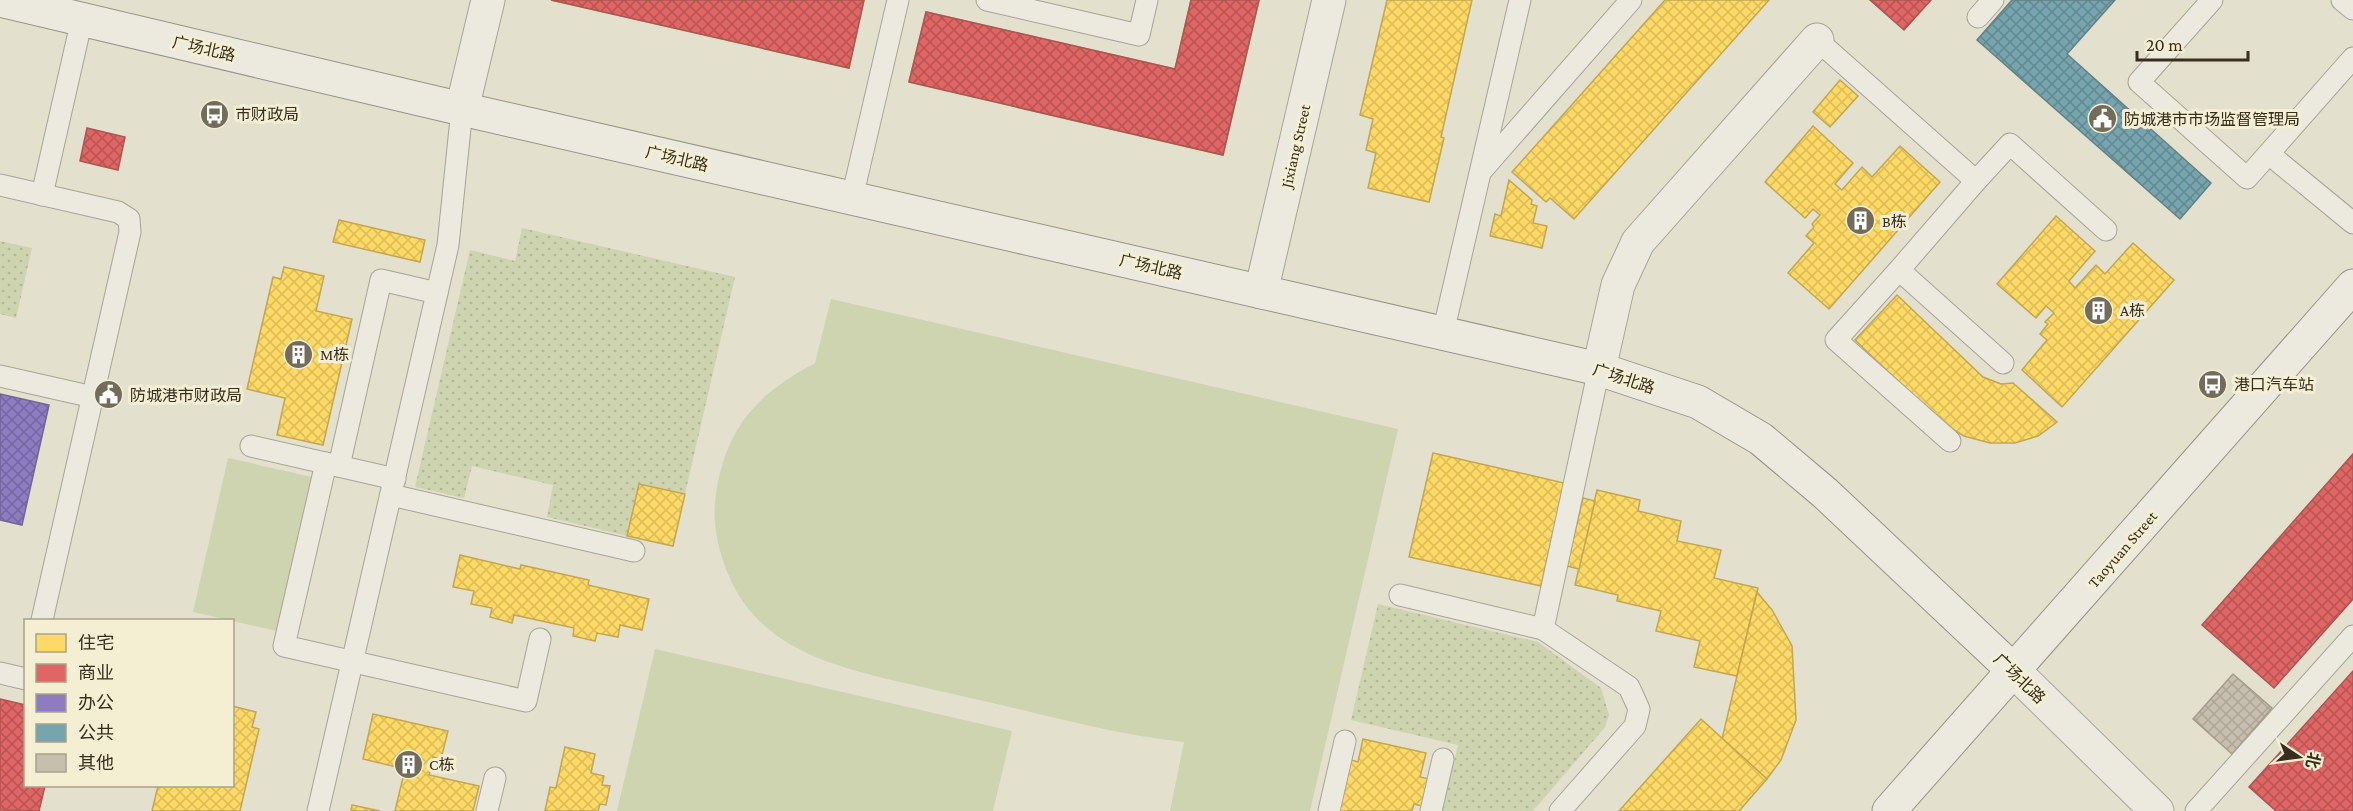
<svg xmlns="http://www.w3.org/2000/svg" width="2353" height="811" font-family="'Crimson Pro','Noto Sans SC',serif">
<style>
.grass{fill:#ced4b0}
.garden{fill:url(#garden-dots)}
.homes{fill:url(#homes-cross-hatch);stroke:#c3a650;stroke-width:1.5}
.shops{fill:url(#shops-cross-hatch);stroke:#ad5550;stroke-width:1.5}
.offices{fill:url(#offices-cross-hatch);stroke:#746592;stroke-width:1.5}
.public{fill:url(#public-cross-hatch);stroke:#638184;stroke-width:1.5}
.building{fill:url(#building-cross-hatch);stroke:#a39c8c;stroke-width:1.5}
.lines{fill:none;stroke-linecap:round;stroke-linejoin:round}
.lane-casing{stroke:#a8a496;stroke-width:23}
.street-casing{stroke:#a8a496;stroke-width:35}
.secondary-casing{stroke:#989486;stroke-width:35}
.lane{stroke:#ece9de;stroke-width:21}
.street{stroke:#ece9de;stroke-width:33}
.secondary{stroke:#ece9de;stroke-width:33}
.labels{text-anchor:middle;stroke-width:6;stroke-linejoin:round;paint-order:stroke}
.street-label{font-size:16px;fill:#372e1e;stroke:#f4efd3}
.poi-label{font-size:16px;fill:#372e1e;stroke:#f4efd3;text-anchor:start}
</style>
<defs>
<pattern id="garden-dots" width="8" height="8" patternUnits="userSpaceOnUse" patternTransform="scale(1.5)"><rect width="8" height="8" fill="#ced4b0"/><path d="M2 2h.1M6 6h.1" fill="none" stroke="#b2b697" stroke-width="1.8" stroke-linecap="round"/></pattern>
<pattern id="homes-cross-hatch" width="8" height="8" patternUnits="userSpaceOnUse" patternTransform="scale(1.5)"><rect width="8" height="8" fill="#ffd966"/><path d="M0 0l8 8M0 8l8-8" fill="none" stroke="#dbbb58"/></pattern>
<pattern id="shops-cross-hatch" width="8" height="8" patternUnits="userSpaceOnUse" patternTransform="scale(1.5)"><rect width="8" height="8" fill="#e06666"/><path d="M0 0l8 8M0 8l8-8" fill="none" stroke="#b65453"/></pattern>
<pattern id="offices-cross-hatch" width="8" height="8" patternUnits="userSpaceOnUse" patternTransform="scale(1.5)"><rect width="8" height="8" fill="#8e7cc3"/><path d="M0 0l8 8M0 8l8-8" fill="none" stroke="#75669e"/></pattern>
<pattern id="public-cross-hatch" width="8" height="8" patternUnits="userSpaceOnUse" patternTransform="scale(1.5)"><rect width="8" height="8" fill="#76a5af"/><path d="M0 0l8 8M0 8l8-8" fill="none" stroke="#62878e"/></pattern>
<pattern id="building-cross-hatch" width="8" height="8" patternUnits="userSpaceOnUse" patternTransform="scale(1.5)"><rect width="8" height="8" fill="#c7bfae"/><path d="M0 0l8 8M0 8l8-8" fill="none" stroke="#aca495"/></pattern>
</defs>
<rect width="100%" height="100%" fill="#e3e0cd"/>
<g class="grass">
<path d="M 831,299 L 1398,429 L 1310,811 L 1170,811 L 1184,742 C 1117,735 1053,717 988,702 C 959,695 929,689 900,682 C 828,665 755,646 726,569 C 717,546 712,519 716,494 C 726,427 757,394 815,363 Z"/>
<path d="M 228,458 L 312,477 L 277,631 L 193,612 Z"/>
<path d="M 655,649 L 1012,731 L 993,811 L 617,811 Z"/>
</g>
<g class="garden">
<path d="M 522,228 L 735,277 L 685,494 L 627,536 L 547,517 L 553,485 L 472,466 L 464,498 L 415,487 L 470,250 L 515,261 Z"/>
<path d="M 0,241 L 32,248 L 16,318 L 0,314 Z"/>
<path d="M 1378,604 L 1538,642 L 1601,688 L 1609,715 L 1605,727 L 1533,811 L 1442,811 L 1458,745 L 1351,720 Z"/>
</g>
<g class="homes">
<path d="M 551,0 L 864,0 L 849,68 Z"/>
<path d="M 1191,0 L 1259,0 L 1223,155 L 909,82 L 926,12 L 1175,69 Z"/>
<path d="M 1387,0 L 1472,0 L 1441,137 L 1444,138 L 1429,202 L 1368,188 L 1376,153 L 1366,150 L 1373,119 L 1360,115 Z"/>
<path d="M 1665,0 L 1769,0 L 1574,219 L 1550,198 L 1546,202 L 1512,172 Z"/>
<path d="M 1840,80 L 1858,96 L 1830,127 L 1813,112 Z"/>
<path d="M 1813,126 L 1853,163 L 1835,184 L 1842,190 L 1862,167 L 1872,177 L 1900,146 L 1940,182 L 1829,309 L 1788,273 L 1814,243 L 1806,236 L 1814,227 L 1812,224 L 1820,215 L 1813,209 L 1805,218 L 1765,182 Z"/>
<path d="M 1509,180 L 1532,200 L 1531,204 L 1537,206 L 1533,223 L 1547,226 L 1542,248 L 1490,236 L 1495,214 L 1501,216 Z"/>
<path d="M 2056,216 L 2095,251 L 2069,281 L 2075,288 L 2096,265 L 2105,274 L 2133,243 L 2174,280 L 2062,407 L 2022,370 L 2047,340 L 2040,334 L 2048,324 L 2045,322 L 2054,313 L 2046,306 L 2036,318 L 1997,284 Z"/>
<path d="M 339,220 L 425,240 L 420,262 L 333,242 Z"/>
<path d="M 284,267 L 324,276 L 316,311 L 352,319 L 323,445 L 277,435 L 285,398 L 247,389 L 273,277 L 281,279 Z"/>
<path d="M 1897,295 L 1983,377 L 2001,384 L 2013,383 L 2057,422 L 2038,436 L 2015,443 L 1990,443 L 1964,436 L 1941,422 L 1855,340 Z"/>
<path d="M 1433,453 L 1564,483 L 1541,586 L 1409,557 Z"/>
<path d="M 639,484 L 685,494 L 673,546 L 627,536 Z"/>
<path d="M 1597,490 L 1640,500 L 1638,511 L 1681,521 L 1677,541 L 1721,550 L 1714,578 L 1758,588 L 1737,676 L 1694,667 L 1700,641 L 1656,631 L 1661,611 L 1617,601 L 1618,595 L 1575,585 Z"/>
<path d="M 1583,498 L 1595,501 L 1579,569 L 1567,566 Z"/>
<path d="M 460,555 L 520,569 L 521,565 L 589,580 L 588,585 L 649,599 L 642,630 L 620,625 L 618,637 L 597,633 L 595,641 L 573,636 L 574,628 L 514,615 L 512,623 L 490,617 L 492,608 L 471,604 L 474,591 L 453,587 Z"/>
<path d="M 1757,592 L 1772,610 L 1792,646 L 1796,720 L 1781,760 L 1767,779 L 1722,739 Z"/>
<path d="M 232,706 L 256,712 L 252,727 L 259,729 L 240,811 L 152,811 L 158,786 L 232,786 Z"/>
<path d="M 373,714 L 448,731 L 441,759 L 433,757 L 429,775 L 479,786 L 473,811 L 395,811 L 405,769 L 363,759 Z"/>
<path d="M 1701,719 L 1767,779 L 1739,811 L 1619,811 Z"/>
<path d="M 1363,739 L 1426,753 L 1420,777 L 1429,779 L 1422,806 L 1414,804 L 1412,811 L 1339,811 L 1351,760 L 1358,762 Z"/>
<path d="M 565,747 L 595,754 L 591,773 L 604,776 L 602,785 L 610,786 L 606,805 L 600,804 L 598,811 L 545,811 L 550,787 L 556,788 Z"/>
<path d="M 352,805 L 380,811 L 351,811 Z"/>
</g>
<g class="shops">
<path d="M 551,0 L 864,0 L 849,68 Z"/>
<path d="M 1191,0 L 1259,0 L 1223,155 L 909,82 L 926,12 L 1175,69 Z"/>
<path d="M 1870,0 L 1931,0 L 1904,30 Z"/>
<path d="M 87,128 L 125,137 L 118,170 L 80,161 Z"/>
<path d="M 2353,454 L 2353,599 L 2274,688 L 2202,625 Z"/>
<path d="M 2353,671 L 2353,811 L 2276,811 L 2249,787 Z"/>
<path d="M 0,699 L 26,705 L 26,786 L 45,786 L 39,811 L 0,810 Z"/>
</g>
<path class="offices" d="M 0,394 L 49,405 L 22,525 L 0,520 Z"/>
<path class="public" d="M 2012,0 L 2115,0 L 2067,54 L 2211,183 L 2180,219 L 1977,40 Z"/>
<path class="building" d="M 2233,674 L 2272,708 L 2232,754 L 2193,719 Z"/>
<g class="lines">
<defs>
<g id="lane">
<path d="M 987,0 L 1139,35 L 1147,0"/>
<path d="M 2212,0 L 2139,82 L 2247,178 L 2353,58"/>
<path d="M 2342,0 L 2353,9"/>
<path d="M 1978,17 L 1993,0"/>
<path d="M 1817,40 L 1976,181 L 1899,270 L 2003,363"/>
<path d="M 2269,154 L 2353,223"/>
<path d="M 1483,169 L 1631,0"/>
<path d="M 1976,181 L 2010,144 L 2106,230"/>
<path d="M 0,185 L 118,212 L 129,219 L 130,232 L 42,620"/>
<path d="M 42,195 L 82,19"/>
<path d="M 852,198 L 898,0"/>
<path d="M 1899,270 L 1836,340 L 1950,441"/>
<path d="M 1443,333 L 1520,0"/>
<path d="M 0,376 L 93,397"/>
<path d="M 251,446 L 395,479"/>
<path d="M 326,463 L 284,646 L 526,701 L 540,639"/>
<path d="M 339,466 L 381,280 L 437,293"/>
<path d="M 391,495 L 634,551"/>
<path d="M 1400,595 L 1543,629 L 1629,687 L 1639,709 L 1635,726 L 1560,811"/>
<path d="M 1543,629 L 1599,369"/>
<path d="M 0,673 L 26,679"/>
<path d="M 318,811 L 448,245 L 462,109"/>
<path d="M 487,811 L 495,778"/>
<path d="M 1329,811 L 1345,741"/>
<path d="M 1431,811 L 1443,759"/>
<path d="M 2196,811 L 2353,636"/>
</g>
<g id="street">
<path d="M 462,109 L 488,0"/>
<path d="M 1261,292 L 1329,0"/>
<path d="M 1599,369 L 1618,285 L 1638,242 L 1817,40"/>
<path d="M 2014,671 L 2157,811"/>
</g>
<g id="secondary">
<path d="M 0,0 L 462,109 L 1599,369 L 1698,402 L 1761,439 L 1825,493 L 2014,671"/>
<path d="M 1889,811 L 2353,286"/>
</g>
</defs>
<use href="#lane" class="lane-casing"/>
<use href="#street" class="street-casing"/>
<use href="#secondary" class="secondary-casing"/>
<use href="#lane" class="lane"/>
<use href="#street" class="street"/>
<use href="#secondary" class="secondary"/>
</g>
<defs>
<symbol id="bus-disc" viewBox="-11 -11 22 22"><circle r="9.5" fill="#736c5b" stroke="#f4efd3"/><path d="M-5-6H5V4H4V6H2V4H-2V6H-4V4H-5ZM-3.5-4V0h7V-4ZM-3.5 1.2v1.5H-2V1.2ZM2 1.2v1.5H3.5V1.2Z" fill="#fff"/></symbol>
<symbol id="civic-disc" viewBox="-11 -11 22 22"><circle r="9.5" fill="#736c5b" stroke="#f4efd3"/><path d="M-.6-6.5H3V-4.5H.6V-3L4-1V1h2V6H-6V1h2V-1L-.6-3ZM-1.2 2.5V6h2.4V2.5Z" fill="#fff"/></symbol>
<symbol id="building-disc" viewBox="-11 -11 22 22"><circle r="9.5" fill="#736c5b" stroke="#f4efd3"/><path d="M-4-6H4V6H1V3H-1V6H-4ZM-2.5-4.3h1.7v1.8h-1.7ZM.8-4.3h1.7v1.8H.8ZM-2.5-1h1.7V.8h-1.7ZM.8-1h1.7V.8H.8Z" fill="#fff"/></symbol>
</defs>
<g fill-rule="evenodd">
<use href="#bus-disc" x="198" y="98" width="33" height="33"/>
<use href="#civic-disc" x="2086" y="102" width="33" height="33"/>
<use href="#building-disc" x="1844" y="204" width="33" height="33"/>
<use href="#building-disc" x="2082" y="294" width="33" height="33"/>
<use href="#building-disc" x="282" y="338" width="33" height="33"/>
<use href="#bus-disc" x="2196" y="368" width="33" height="33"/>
<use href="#civic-disc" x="92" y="378" width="33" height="33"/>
<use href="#building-disc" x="392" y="748" width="33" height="33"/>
</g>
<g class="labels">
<g class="street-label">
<text transform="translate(204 48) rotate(13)" y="6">广场北路</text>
<text transform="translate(1295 146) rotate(-77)" y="6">Jixiang Street</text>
<text transform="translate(677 158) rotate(13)" y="6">广场北路</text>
<text transform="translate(1151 266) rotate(13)" y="6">广场北路</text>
<text transform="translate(1624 378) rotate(18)" y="6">广场北路</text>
<text transform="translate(2122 549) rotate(-49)" y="6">Taoyuan Street</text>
<text transform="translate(2020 678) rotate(44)" y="6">广场北路</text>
</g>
<g class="poi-label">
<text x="235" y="120">巿财政局</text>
<text x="2124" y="125">防城港市市场监督管理局</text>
<text x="1882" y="227">B栋</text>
<text x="2120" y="316">A栋</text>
<text x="320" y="360">M栋</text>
<text x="2234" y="390">港口汽车站</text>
<text x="130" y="401">防城港市财政局</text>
<text x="429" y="770">C栋</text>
</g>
</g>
<rect x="24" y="619" width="210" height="168" fill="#f4efd3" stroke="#a8a28b" stroke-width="1.5"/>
<rect x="36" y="634" width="30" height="18" fill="#ffd966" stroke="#a8a28b" stroke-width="1.5"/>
<text x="78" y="649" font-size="18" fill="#372e1e">住宅</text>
<rect x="36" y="664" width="30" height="18" fill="#e06666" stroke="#a8a28b" stroke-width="1.5"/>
<text x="78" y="679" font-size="18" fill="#372e1e">商业</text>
<rect x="36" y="694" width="30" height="18" fill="#8e7cc3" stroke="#a8a28b" stroke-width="1.5"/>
<text x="78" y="709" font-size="18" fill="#372e1e">办公</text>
<rect x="36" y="724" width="30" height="18" fill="#76a5af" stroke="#a8a28b" stroke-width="1.5"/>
<text x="78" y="739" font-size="18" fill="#372e1e">公共</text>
<rect x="36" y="754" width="30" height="18" fill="#c7bfae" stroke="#a8a28b" stroke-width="1.5"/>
<text x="78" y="769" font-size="18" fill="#372e1e">其他</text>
<g transform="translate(2299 757) rotate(103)" stroke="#f4efd3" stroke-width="4.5" paint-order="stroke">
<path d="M0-4.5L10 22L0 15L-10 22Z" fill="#372e1e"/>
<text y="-9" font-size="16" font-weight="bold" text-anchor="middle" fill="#372e1e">北</text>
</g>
<path d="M2137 51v9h111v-9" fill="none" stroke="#372e1e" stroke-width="3"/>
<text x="2146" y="51" font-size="18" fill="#372e1e" stroke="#f4efd3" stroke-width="4.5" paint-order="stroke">20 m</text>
</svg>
